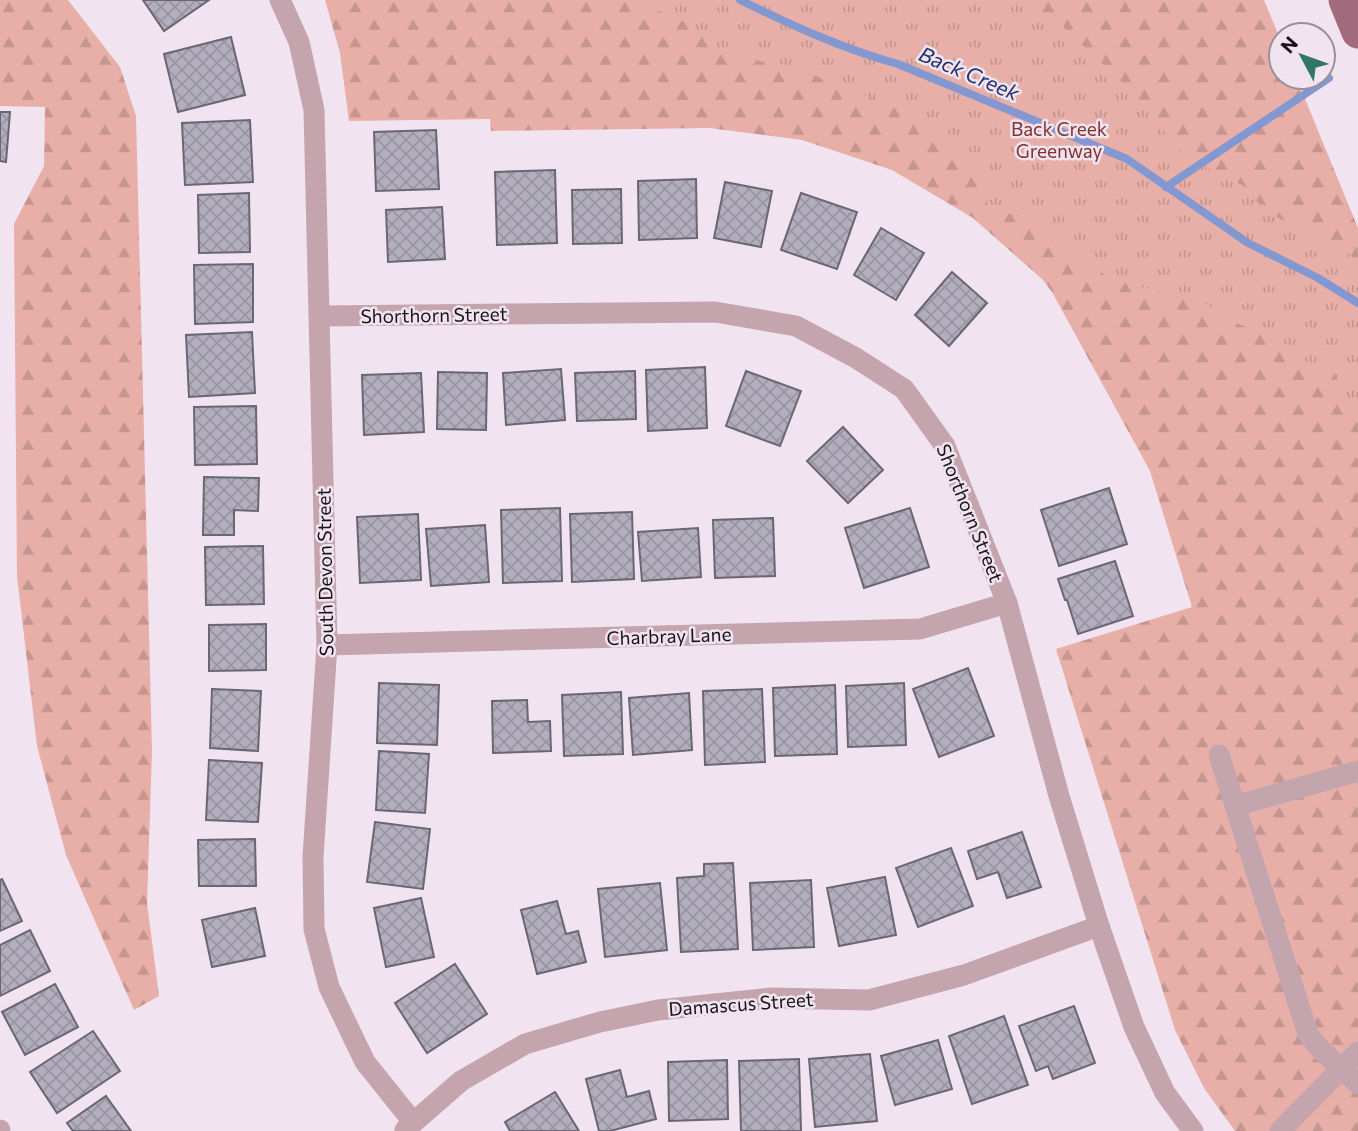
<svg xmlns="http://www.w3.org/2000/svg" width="1358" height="1131" font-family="Commissioner,sans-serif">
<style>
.forest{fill:url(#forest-firs)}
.park{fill:url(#park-tufts)}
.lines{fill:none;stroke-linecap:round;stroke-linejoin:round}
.stream{stroke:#8398d0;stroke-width:8}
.building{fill:url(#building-cross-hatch);stroke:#6a6674;stroke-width:2}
.street{stroke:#c4a5ae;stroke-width:21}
.primary{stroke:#a26b7d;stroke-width:33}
.labels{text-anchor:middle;stroke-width:5;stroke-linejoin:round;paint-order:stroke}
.park-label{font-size:19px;fill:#833029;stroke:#f1e4f0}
.street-label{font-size:19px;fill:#171317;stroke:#f1e4f0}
.water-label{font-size:21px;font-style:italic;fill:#203173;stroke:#f1e4f0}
</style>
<defs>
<pattern id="forest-firs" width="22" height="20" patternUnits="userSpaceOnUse" patternTransform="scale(1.75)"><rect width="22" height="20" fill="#e7afa7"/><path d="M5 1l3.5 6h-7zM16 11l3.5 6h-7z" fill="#c5968f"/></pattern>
<pattern id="park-tufts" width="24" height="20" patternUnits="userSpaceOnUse" patternTransform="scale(1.75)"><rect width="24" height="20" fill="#e7afa7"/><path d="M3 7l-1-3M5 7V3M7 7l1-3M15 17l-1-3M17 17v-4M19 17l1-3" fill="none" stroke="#c5968f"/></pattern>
<pattern id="building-cross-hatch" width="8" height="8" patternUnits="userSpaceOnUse" patternTransform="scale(1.75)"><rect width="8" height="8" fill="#b2aebd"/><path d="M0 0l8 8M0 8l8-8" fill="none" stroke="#9895a2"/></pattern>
</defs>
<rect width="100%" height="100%" fill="#f1e4f0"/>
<g class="forest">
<path d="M 0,0 L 68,0 L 120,67 L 136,116 L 152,751 L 147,903 L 159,996 L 134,1010 L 66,855 L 37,746 L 17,576 L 14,224 L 44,166 L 45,107 L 0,106 Z"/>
<path d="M 325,0 L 1264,0 L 1281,41 L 1281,77 L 1296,77 L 1358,228 L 1358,1131 L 1235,1131 L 1204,1088 L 1175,1030 L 1056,649 L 1192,607 L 1150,471 L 1052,292 L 1043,280 L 973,218 L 892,170 L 802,140 L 709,128 L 491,131 L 490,119 L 349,121 L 340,53 Z"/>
</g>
<path class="park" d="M 635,0 L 1023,0 L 1059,23 L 1125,85 L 1185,156 L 1244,186 L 1265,211 L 1358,259 L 1358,409 L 1351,402 L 1335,374 L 1286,352 L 1272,335 L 1240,325 L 1201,302 L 1110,279 L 1036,222 L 988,207 L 982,178 L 916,116 L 803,71 L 720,52 L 684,22 Z"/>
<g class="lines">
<g class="stream">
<path d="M 740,0 C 791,25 843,49 898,64 L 1127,159 L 1248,243 L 1318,278 L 1358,303"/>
<path d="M 1166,187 L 1329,78"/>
</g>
</g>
<g class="building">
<path d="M 143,0 L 209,0 L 164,31 Z"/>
<path d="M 231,37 L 245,95 L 178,112 L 164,54 Z"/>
<path d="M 0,112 L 10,112 L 6,162 L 0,161 Z"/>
<path d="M 250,120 L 253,182 L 185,185 L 182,123 Z"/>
<path d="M 436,130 L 439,189 L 376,191 L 374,132 Z"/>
<path d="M 555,170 L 557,243 L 497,245 L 495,172 Z"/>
<path d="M 696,179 L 697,238 L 639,240 L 638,181 Z"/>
<path d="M 725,182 L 772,191 L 761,247 L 714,238 Z"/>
<path d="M 621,189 L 622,243 L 573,244 L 572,190 Z"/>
<path d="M 249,193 L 250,252 L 199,253 L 198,195 Z"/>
<path d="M 801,193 L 857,212 L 837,269 L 781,250 Z"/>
<path d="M 442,207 L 445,259 L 388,262 L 386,210 Z"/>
<path d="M 881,228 L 924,253 L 896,300 L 854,275 Z"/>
<path d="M 253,264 L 253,322 L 195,324 L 194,265 Z"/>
<path d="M 952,272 L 987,303 L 949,346 L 915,315 Z"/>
<path d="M 252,332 L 255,393 L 189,397 L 186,335 Z"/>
<path d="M 705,367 L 707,428 L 648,431 L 646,370 Z"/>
<path d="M 561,369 L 565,420 L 506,425 L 503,373 Z"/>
<path d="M 635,371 L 636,419 L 577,421 L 575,373 Z"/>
<path d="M 746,371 L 801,391 L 780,446 L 726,426 Z"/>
<path d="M 438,372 L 487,373 L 486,430 L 437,429 Z"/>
<path d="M 421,373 L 424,432 L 364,435 L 362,375 Z"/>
<path d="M 256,406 L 257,464 L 195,465 L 194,407 Z"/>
<path d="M 843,427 L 883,470 L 848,503 L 807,461 Z"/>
<path d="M 204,477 L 259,478 L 258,511 L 234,510 L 234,535 L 203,535 Z"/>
<path d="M 1109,488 L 1127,544 L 1059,566 L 1041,510 Z"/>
<path d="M 560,508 L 562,581 L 503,583 L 501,510 Z"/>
<path d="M 910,508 L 929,567 L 864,588 L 845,528 Z"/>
<path d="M 632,512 L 634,579 L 572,582 L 570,514 Z"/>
<path d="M 418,514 L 421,580 L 360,583 L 357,517 Z"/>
<path d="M 773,518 L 775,576 L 715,578 L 713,520 Z"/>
<path d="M 485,525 L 489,582 L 431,586 L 426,529 Z"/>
<path d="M 698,528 L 701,577 L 642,581 L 638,532 Z"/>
<path d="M 263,546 L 264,604 L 206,605 L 205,547 Z"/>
<path d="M 1115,561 L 1133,616 L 1078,634 L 1067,600 L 1065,600 L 1058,579 Z"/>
<path d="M 266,624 L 266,670 L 209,671 L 209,625 Z"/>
<path d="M 968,668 L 994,736 L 939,757 L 913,689 Z"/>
<path d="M 379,683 L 439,685 L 437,745 L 377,743 Z"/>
<path d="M 904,683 L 906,745 L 848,747 L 846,686 Z"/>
<path d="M 835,685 L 837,754 L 775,756 L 773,688 Z"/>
<path d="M 212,689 L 261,691 L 258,751 L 210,748 Z"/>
<path d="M 762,689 L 765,762 L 705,765 L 703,691 Z"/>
<path d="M 621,692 L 623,754 L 564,756 L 562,695 Z"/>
<path d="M 689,693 L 692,750 L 633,755 L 629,698 Z"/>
<path d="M 527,700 L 528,722 L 550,721 L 551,751 L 493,753 L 492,701 Z"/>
<path d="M 379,751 L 429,754 L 425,813 L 376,810 Z"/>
<path d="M 209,760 L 262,763 L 258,822 L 206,820 Z"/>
<path d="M 375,822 L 430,829 L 423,889 L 367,882 Z"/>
<path d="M 1022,832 L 1041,887 L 1007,898 L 998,872 L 977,879 L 968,851 Z"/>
<path d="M 255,839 L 256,886 L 199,886 L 198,840 Z"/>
<path d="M 951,848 L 973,906 L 918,927 L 896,868 Z"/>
<path d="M 733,863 L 738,949 L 681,952 L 677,878 L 704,876 L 704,864 Z"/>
<path d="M 885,877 L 896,935 L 839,946 L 827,888 Z"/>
<path d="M 2,879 L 22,921 L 0,931 L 0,880 Z"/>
<path d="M 811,880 L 814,947 L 753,950 L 750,883 Z"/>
<path d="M 660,883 L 667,950 L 605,957 L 598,889 Z"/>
<path d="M 421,898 L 434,957 L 386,967 L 374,908 Z"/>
<path d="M 557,901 L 566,934 L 578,931 L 586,962 L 537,974 L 521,910 Z"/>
<path d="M 255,908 L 265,956 L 212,967 L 202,920 Z"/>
<path d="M 30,930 L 50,971 L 0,996 L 0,945 Z"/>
<path d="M 455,964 L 487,1014 L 427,1053 L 395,1003 Z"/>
<path d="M 55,984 L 78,1027 L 25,1055 L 2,1012 Z"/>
<path d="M 1074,1006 L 1095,1063 L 1053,1079 L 1048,1066 L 1036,1071 L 1019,1026 Z"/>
<path d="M 1004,1016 L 1028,1085 L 972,1104 L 949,1036 Z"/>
<path d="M 93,1031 L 120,1071 L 57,1113 L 30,1072 Z"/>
<path d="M 938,1040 L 952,1089 L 895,1105 L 881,1056 Z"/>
<path d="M 870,1054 L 877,1121 L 815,1127 L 809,1059 Z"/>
<path d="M 799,1059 L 801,1131 L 741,1131 L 739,1061 Z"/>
<path d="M 727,1060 L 728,1119 L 669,1121 L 668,1062 Z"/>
<path d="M 620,1070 L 627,1097 L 649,1091 L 656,1119 L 610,1131 L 599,1131 L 586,1079 Z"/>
<path d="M 555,1092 L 579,1131 L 510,1131 L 505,1122 Z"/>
<path d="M 106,1096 L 131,1131 L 73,1131 L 67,1123 Z"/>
</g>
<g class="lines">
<g class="street">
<path d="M 280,0 L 299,42 L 314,110 L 327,645 L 313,857 L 314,929 L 329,987 L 365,1062 L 413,1122"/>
<path d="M 320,316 L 715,312 L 796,326 L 856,358 L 904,389 L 945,446 L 1007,603 L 1059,796 L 1099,926 L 1134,1027 L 1165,1093 L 1193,1131"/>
<path d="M 327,645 L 920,629 L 1007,603"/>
<path d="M 1219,755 L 1308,1034 L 1321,1050 L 1358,1084"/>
<path d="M 1235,806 L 1358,771"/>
<path d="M 0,1130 L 0,1131"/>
<path d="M 405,1130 L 461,1081 L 525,1044 L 600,1022 L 658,1010 L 772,998 L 869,1000 L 964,975 L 1099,926"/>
<path d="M 1280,1131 L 1358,1052"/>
</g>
<path class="primary" d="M 1345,0 L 1358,32"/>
</g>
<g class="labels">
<g class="park-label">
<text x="1059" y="136">Back Creek<tspan x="1059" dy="22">Greenway</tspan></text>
</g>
<g class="street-label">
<text transform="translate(434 315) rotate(-1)" y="7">Shorthorn Street</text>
<text transform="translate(970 513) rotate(68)" y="7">Shorthorn Street</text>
<text transform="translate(325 572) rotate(-91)" y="7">South Devon Street</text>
<text transform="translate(669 636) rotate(-2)" y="7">Charbray Lane</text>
<text transform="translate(741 1004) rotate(-4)" y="7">Damascus Street</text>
</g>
<g class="water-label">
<text transform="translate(969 74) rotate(23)" y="7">Back Creek</text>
</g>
</g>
<g transform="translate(1302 56) rotate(311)"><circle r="33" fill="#f1e4f0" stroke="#9a9099" stroke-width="2"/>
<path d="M0-5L12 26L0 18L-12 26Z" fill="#327669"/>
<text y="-10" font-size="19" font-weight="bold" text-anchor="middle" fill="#171317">N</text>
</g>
</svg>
